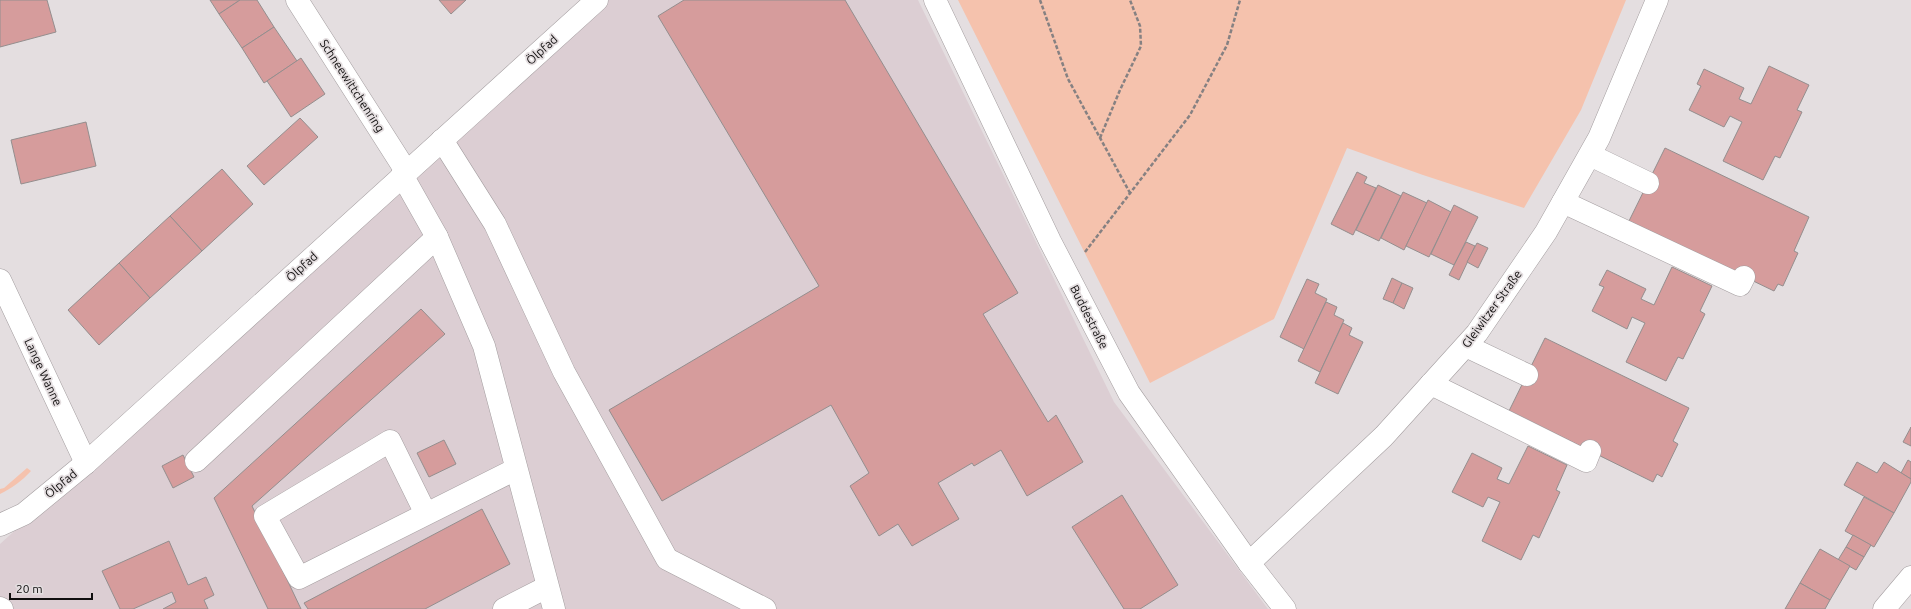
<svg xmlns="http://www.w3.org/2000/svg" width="1911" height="609" font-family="Ubuntu,sans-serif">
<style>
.built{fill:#dcced3}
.green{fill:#f5c2ad}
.building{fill:#d69c9c;stroke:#948e8e}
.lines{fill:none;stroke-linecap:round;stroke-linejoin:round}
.minor-casing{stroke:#a49ea0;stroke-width:23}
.path{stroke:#868182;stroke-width:2.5;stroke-dasharray:4 2;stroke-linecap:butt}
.minor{stroke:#fff;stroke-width:22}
.labels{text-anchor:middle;stroke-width:3.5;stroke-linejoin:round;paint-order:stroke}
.street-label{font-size:12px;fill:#100e0e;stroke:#e4dee0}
</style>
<rect width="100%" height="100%" fill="#e4dee0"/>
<path class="built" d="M 609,0 L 918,0 L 1114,402 L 1268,609 L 0,609 L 0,544 L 409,174 Z"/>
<g class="green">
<path d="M 958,0 L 1626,0 L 1581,110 L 1524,208 L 1423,175 L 1347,148 L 1274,319 L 1150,383 Z"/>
<path d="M 27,468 L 31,471 C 22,481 12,488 0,494 L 0,489 L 4,488 Z"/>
</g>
<g class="building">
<path d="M 0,0 L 47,0 L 56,32 L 0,47 Z"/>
<path d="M 210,0 L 240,0 L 219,14 Z"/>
<path d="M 240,0 L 257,0 L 274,27 L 242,48 L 219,14 Z"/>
<path d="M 439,0 L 466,0 L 451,14 Z"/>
<path d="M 684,0 L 845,0 L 1018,293 L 983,314 L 1048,422 L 1056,415 L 1083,462 L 1027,496 L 1001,450 L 974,466 L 972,463 L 938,483 L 959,519 L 912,546 L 898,524 L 879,536 L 850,486 L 869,473 L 831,405 L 662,501 L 609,410 L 819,286 L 658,16 Z"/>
<path d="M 274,27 L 297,61 L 264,83 L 242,48 Z"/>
<path d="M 301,58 L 325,94 L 291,117 L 267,81 Z"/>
<path d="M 1769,66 L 1809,85 L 1797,110 L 1802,112 L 1780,158 L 1775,156 L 1763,180 L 1723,161 L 1742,122 L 1730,116 L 1724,127 L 1689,110 L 1701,86 L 1697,84 L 1704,69 L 1744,88 L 1739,99 L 1751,104 Z"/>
<path d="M 300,118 L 318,137 L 264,185 L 247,166 Z"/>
<path d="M 86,122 L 96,166 L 21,184 L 11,140 Z"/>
<path d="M 1665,148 L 1809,217 L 1794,251 L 1798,253 L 1783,286 L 1778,284 L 1774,291 L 1629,221 Z"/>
<path d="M 222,169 L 253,204 L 202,251 L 170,216 Z"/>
<path d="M 1357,172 L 1367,177 L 1364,183 L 1376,188 L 1353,235 L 1331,224 Z"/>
<path d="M 1378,185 L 1401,196 L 1379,241 L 1356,230 Z"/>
<path d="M 1403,192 L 1427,203 L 1404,250 L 1381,238 Z"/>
<path d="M 1428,200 L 1451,212 L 1429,257 L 1406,246 Z"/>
<path d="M 1454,205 L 1478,217 L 1454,265 L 1431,254 Z"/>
<path d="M 170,216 L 202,251 L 150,298 L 119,263 Z"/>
<path d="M 1466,242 L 1475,246 L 1459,280 L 1449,275 Z"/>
<path d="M 1477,243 L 1488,248 L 1478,268 L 1467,262 Z"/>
<path d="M 119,263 L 150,298 L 99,345 L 68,310 Z"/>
<path d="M 1672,267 L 1712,286 L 1700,311 L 1705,314 L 1683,359 L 1678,357 L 1666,381 L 1626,362 L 1645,323 L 1632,317 L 1627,329 L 1592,311 L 1604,287 L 1599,285 L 1607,270 L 1646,289 L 1641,299 L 1654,305 Z"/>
<path d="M 1392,278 L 1402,283 L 1393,303 L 1383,299 Z"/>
<path d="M 1307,279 L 1319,284 L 1315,293 L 1327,299 L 1304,349 L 1280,337 Z"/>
<path d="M 1402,283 L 1413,288 L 1404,309 L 1393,303 Z"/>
<path d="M 1326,302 L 1337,307 L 1334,315 L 1344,320 L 1320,372 L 1298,361 Z"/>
<path d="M 421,309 L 445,334 L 252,506 L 301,609 L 268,609 L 214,498 Z"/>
<path d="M 1343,323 L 1352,328 L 1349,335 L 1363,342 L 1338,394 L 1315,383 Z"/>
<path d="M 1545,338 L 1689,408 L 1673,441 L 1678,444 L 1662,477 L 1657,474 L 1653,482 L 1509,411 Z"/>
<path d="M 1911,427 L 1911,446 L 1903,442 Z"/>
<path d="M 444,440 L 456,464 L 429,477 L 417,453 Z"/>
<path d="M 1528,446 L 1567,465 L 1556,490 L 1560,492 L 1539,538 L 1533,535 L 1521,560 L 1482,541 L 1500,502 L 1488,497 L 1483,507 L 1452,492 L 1472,453 L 1502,468 L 1497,479 L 1509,484 Z"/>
<path d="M 183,455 L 194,477 L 173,488 L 162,466 Z"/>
<path d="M 1908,460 L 1911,462 L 1911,479 L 1901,473 Z"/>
<path d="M 1857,462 L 1877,473 L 1884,462 L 1911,479 L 1911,482 L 1894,513 L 1844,485 Z"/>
<path d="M 1122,495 L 1178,585 L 1140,609 L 1124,609 L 1072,527 Z"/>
<path d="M 1864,497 L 1894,513 L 1874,547 L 1845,531 Z"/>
<path d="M 482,509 L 510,564 L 425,609 L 308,609 L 304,603 Z"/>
<path d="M 1853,535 L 1871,545 L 1864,557 L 1846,547 Z"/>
<path d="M 169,541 L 188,585 L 206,577 L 214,595 L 204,600 L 208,609 L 163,609 L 176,602 L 172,592 L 133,609 L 120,609 L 102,571 Z"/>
<path d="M 1846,547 L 1864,557 L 1856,570 L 1838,560 Z"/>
<path d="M 1820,549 L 1850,566 L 1830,600 L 1800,583 Z"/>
<path d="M 1800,583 L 1830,600 L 1825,609 L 1785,609 Z"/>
</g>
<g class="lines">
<defs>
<g id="minor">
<path d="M 297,0 L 406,171"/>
<path d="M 935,0 L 1050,241 L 1129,393 L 1249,563 L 1285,609"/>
<path d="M 442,140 L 495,224 L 564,372 L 667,559 L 765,609"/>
<path d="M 1590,155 L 1648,183"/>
<path d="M 402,175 L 437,237 L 484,346 L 554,609"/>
<path d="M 1563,202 L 1740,285 L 1744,277"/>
<path d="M 0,280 L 86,463"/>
<path d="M 1466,346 L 1527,375"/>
<path d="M 1431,384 L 1586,461 L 1590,451"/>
<path d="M 196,461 L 437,237"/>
<path d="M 426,514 L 390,441 L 265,516 L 299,578 L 516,469"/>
<path d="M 0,525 L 24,514 L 86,463 L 597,0"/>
<path d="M 1249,563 L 1384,436 L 1477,333 L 1546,232 L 1599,138 L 1657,0"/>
<path d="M 0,608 L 2,609"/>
<path d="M 504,609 L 547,587"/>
<path d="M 1884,609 L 1911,577"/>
</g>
</defs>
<use href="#minor" class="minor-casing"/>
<g class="path">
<path d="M 1040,0 L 1068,79 L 1130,193"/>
<path d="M 1100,138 L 1120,90 L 1141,46 L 1140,26 L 1130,0"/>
<path d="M 1085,252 L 1190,115 L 1227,45 L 1240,0"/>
</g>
<use href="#minor" class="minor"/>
</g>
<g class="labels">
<g class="street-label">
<text transform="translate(542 50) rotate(-42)" y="4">Ölpfad</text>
<text transform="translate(352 86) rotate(57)" y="4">Schneewittchenring</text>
<text transform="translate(302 267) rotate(-42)" y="4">Ölpfad</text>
<text transform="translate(1492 309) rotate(-54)" y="4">Gleiwitzer Straße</text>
<text transform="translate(1089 317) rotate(63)" y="4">Buddestraße</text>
<text transform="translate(43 372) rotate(65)" y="4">Lange Wanne</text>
<text transform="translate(61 484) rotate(-39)" y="4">Ölpfad</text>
</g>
</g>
<path d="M10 593v6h82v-6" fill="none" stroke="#100e0e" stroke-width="2"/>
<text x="16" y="593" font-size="12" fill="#100e0e" stroke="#e4dee0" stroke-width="3" paint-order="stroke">20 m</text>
</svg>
